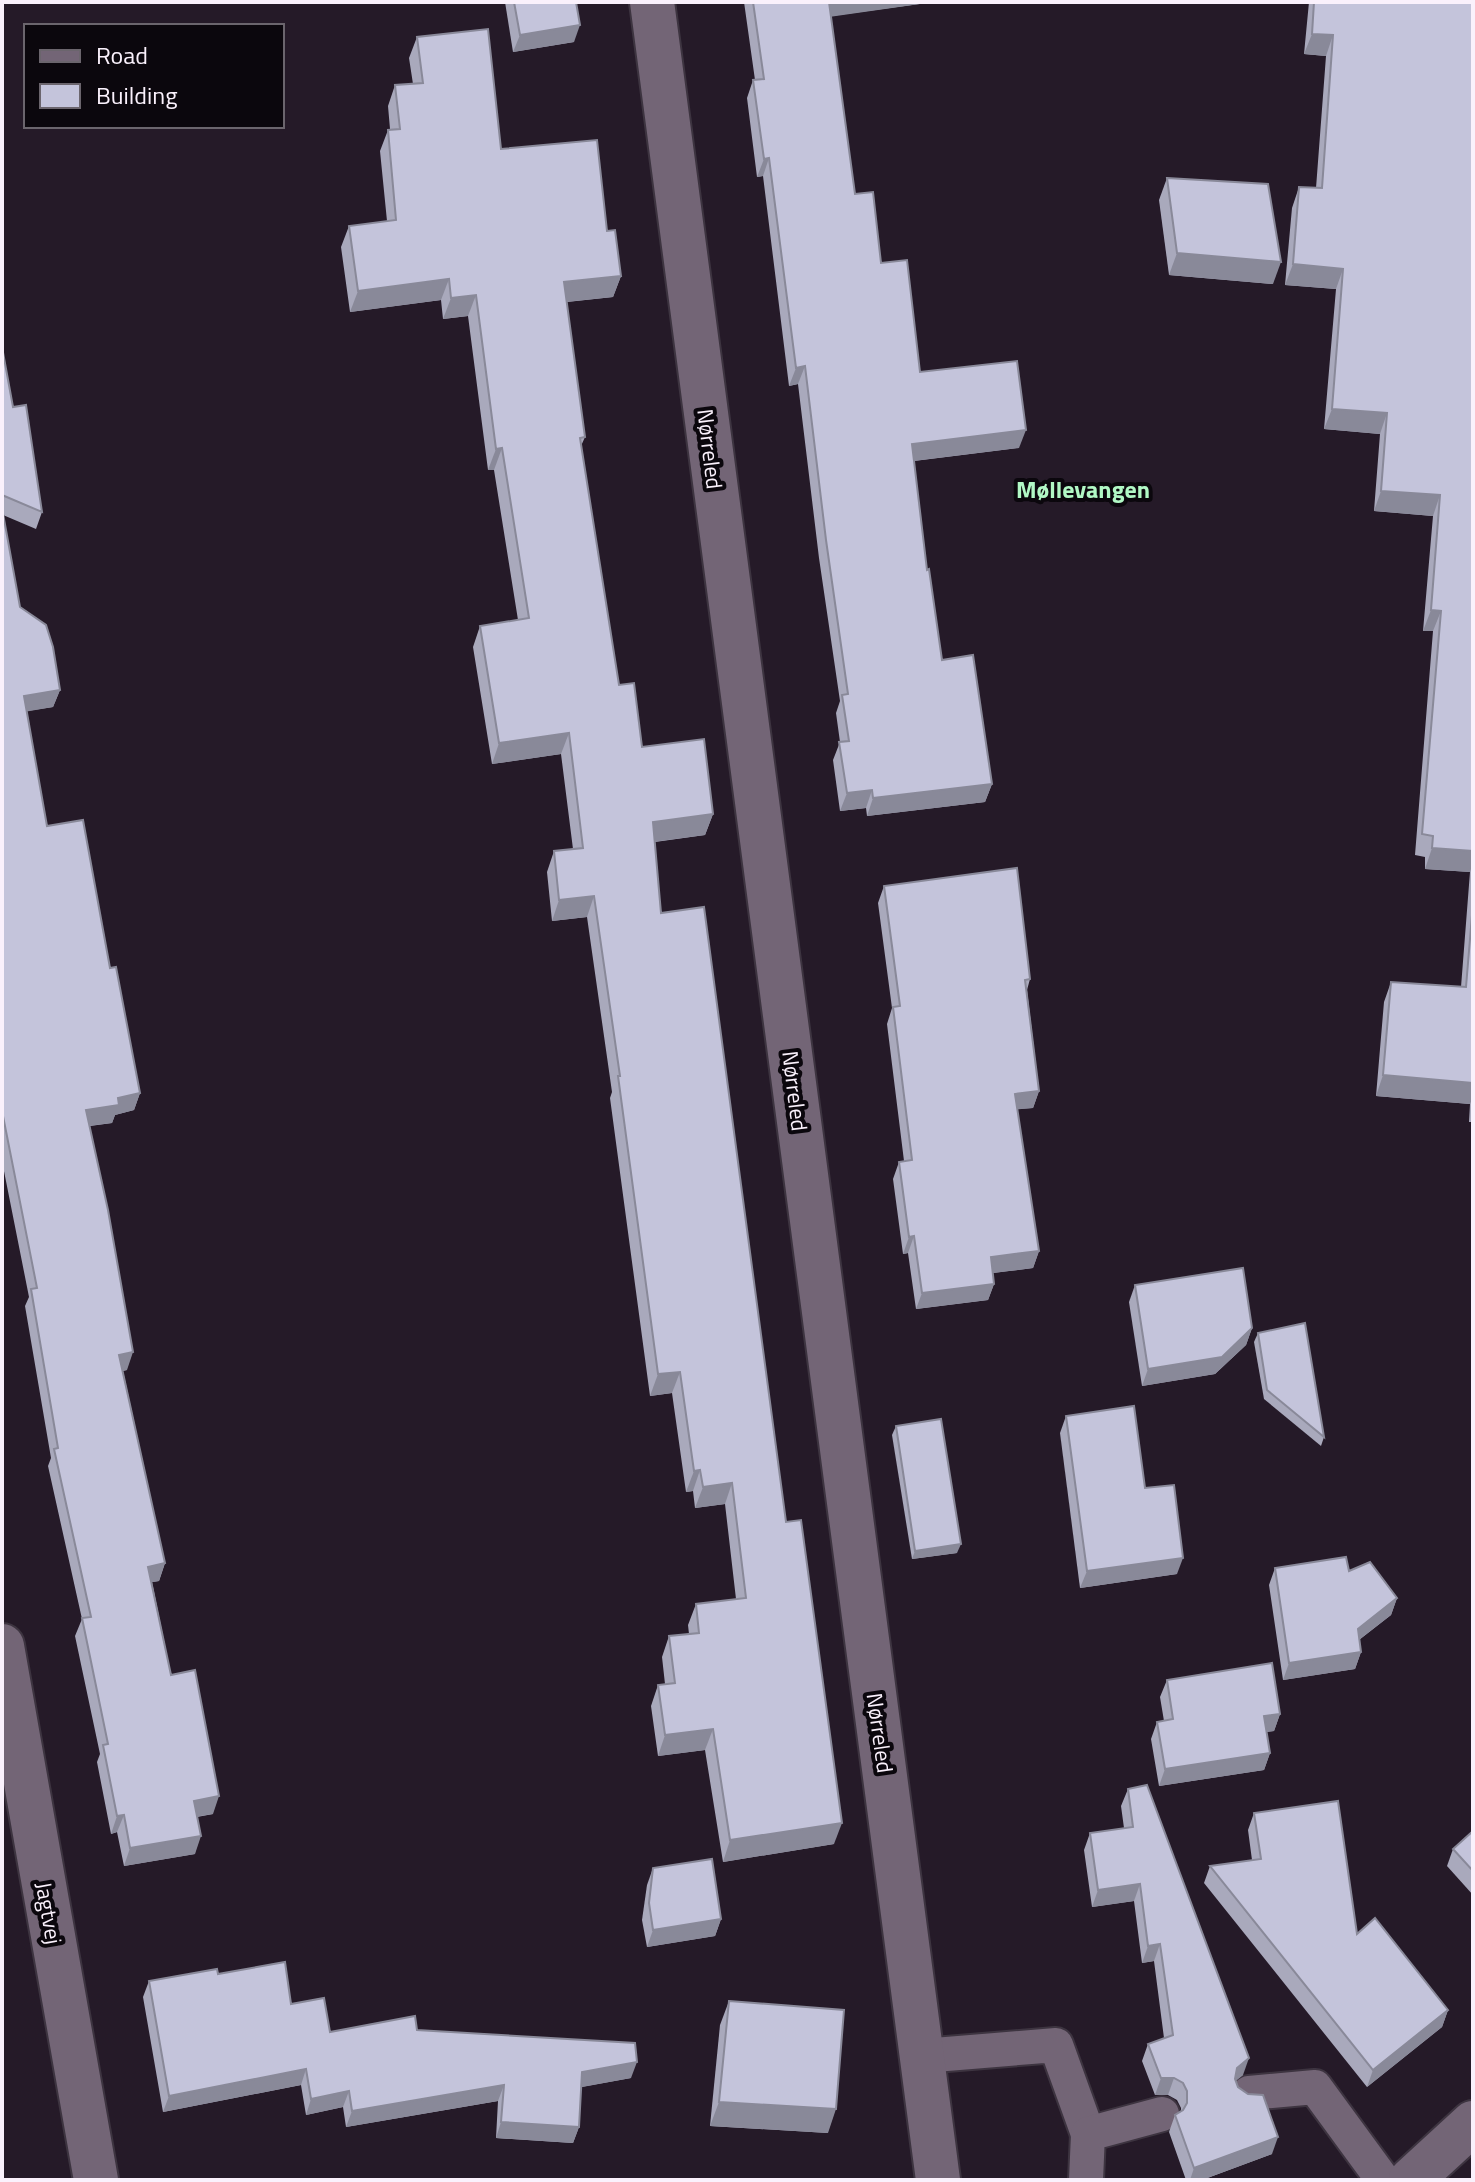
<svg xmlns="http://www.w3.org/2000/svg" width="1475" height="2182" font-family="'Titillium Web',sans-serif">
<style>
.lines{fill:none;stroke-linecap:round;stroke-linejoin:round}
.lane-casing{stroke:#3d3440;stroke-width:38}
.street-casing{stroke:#3d3440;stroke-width:48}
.lane{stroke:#736576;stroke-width:34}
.street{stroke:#736576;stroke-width:44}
.wall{fill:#a9a9bc}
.shaded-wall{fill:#898999}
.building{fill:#c4c4db;stroke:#898999;stroke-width:2}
.labels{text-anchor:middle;stroke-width:8;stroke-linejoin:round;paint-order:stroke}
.street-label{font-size:22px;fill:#faf1fc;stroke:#0b070d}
.neighbourhood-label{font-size:24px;font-weight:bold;fill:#b1f8c5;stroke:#0b070d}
</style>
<rect width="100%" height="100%" fill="#251a28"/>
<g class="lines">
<defs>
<g id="lane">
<path d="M 922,2056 L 1056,2045 L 1088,2134"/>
<path d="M 1249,2093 L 1315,2087 L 1383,2180"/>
<path d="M 1086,2180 L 1088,2134 L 1162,2114"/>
</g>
<g id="street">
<path d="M 652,2 L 938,2180"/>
<path d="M 2,1646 L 96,2180"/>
<path d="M 1411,2180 L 1473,2123"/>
</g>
</defs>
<use href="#lane" class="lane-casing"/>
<use href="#street" class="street-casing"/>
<use href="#lane" class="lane"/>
<use href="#street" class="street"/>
</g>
<g class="wall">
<path d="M 505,2 L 576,2 L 574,42 L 513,52 Z"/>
<path d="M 744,2 L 934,2 L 831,16 L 855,194 L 920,372 L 1019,448 L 914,461 L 927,570 L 942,660 L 992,784 L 985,802 L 867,816 L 866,808 L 840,811 L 833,760 L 840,742 L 836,713 L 840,701 L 819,558 L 798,384 L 789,386 L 763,176 L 757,177 L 747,98 L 753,80 L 755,80 Z"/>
<path d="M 1309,2 L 1473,2 L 1473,1122 L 1469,1122 L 1470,1104 L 1376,1096 L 1384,1002 L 1391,982 L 1461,987 L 1470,872 L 1425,869 L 1425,857 L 1415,855 L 1433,631 L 1423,631 L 1433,516 L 1374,511 L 1380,434 L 1324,429 L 1336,289 L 1285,285 L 1292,208 L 1299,187 L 1316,188 L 1326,56 L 1304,54 Z"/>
<path d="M 417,37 L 501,149 L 607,231 L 621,276 L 613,297 L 567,302 L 585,437 L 581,446 L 619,685 L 642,747 L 713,814 L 705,835 L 655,842 L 661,913 L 786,1522 L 834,1844 L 723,1862 L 705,1750 L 658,1756 L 651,1706 L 658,1685 L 665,1684 L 662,1657 L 669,1636 L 689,1634 L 688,1625 L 696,1604 L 736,1599 L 725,1504 L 695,1508 L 693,1491 L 686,1492 L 672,1393 L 650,1396 L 610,1098 L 612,1092 L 587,917 L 552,921 L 547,872 L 554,851 L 573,849 L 561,754 L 492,764 L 473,647 L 480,626 L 518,620 L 494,470 L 488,470 L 468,316 L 443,319 L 441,300 L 350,312 L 341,247 L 349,226 L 387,221 L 380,151 L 388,130 L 390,129 L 388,106 L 395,85 L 413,84 L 409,58 Z"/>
<path d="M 1167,178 L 1273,284 L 1169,275 L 1159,200 Z"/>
<path d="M 2,347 L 13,407 L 42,512 L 36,529 L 3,515 L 20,607 L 60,690 L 53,707 L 27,711 L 47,826 L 110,968 L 140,1093 L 134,1110 L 115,1115 L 112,1123 L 90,1126 L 127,1370 L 123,1371 L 165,1563 L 159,1581 L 152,1582 L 171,1675 L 213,1814 L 197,1817 L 195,1854 L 124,1866 L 117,1832 L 111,1834 L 97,1762 L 100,1754 L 75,1636 L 82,1619 L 48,1466 L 51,1458 L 25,1306 L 29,1297 L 2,1161 Z"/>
<path d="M 884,886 L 1030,979 L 1027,990 L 1039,1091 L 1033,1108 L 1017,1109 L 1039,1251 L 1033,1268 L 993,1273 L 994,1284 L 988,1300 L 916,1309 L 908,1253 L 903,1254 L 893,1179 L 899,1162 L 904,1161 L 887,1024 L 892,1008 L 878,903 Z"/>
<path d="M 1135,1285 L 1252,1328 L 1246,1345 L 1215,1374 L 1142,1386 L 1129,1302 Z"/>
<path d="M 1258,1333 L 1324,1437 L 1321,1446 L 1264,1399 L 1254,1342 Z"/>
<path d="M 1066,1416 L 1145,1488 L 1177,1574 L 1080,1588 L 1060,1433 Z"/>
<path d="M 896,1426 L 957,1553 L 912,1559 L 892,1435 Z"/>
<path d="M 1275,1568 L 1349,1571 L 1397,1598 L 1391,1615 L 1359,1640 L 1361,1652 L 1355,1669 L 1283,1680 L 1269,1585 Z"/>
<path d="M 1167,1680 L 1280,1714 L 1274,1731 L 1266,1732 L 1270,1753 L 1264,1770 L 1159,1786 L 1151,1739 L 1157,1722 L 1164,1721 L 1160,1697 Z"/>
<path d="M 1128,1789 L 1243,2075 L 1236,2080 L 1238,2087 L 1272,2154 L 1202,2180 L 1186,2180 L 1169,2132 L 1175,2115 L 1181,2112 L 1181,2108 L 1177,2100 L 1168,2095 L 1155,2095 L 1142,2061 L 1148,2044 L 1164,2038 L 1154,1961 L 1142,1963 L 1134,1901 L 1092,1907 L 1084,1850 L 1090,1833 L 1124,1828 L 1121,1806 Z"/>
<path d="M 1254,1813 L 1357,1934 L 1448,2010 L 1442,2027 L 1367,2087 L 1204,1883 L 1210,1866 L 1252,1860 L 1248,1830 Z"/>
<path d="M 1473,1831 L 1473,1895 L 1447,1866 L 1453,1849 Z"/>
<path d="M 653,1868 L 721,1919 L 715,1936 L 647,1947 L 642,1920 L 647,1885 Z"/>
<path d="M 218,1974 L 291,2004 L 330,2032 L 417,2030 L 631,2078 L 581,2087 L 579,2127 L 573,2143 L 496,2138 L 498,2101 L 346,2127 L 343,2107 L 306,2115 L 301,2085 L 163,2112 L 143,1997 L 149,1981 Z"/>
<path d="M 729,2001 L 828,2133 L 710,2126 L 720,2025 Z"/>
</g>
<g class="shaded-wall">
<path d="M 828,2 L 934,2 L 822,18 Z"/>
<path d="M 580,25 L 574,42 L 513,52 L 520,35 Z"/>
<path d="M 1312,34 L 1333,35 L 1326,56 L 1304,54 Z"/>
<path d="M 769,158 L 763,176 L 757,177 L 764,159 Z"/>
<path d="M 1177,253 L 1281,262 L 1273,284 L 1169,275 Z"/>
<path d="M 1293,264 L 1343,269 L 1336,289 L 1285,285 Z"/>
<path d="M 621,276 L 613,297 L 556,303 L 564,282 Z"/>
<path d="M 449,279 L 441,300 L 350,312 L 358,291 Z"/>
<path d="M 476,295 L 468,316 L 443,319 L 451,298 Z"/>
<path d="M 805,366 L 798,384 L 789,386 L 796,368 Z"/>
<path d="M 1332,409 L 1387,413 L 1380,434 L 1324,429 Z"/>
<path d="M 1026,430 L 1019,448 L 905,462 L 912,444 Z"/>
<path d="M 502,448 L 494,470 L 488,470 L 496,449 Z"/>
<path d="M 1381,491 L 1440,495 L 1433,516 L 1374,511 Z"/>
<path d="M 1431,610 L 1441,611 L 1433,631 L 1423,631 Z"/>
<path d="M 60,690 L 53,707 L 18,713 L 24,696 Z"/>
<path d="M 569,733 L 561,754 L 492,764 L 499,743 Z"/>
<path d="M 992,784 L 985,802 L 867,816 L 873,798 Z"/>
<path d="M 872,790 L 866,808 L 840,811 L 847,793 Z"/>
<path d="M 713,814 L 705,835 L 645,843 L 653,822 Z"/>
<path d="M 1432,848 L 1473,851 L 1473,863 L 1470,872 L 1425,869 Z"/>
<path d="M 594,896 L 587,917 L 552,921 L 559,900 Z"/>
<path d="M 1383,1075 L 1473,1083 L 1473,1097 L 1470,1104 L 1376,1096 Z"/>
<path d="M 1039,1091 L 1033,1108 L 1009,1110 L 1015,1094 Z"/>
<path d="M 140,1093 L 134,1110 L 115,1115 L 112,1123 L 80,1127 L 86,1110 L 118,1098 Z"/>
<path d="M 914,1236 L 908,1253 L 903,1254 L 909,1237 Z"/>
<path d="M 1039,1251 L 1033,1268 L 985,1274 L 991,1257 Z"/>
<path d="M 994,1284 L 988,1300 L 916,1309 L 922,1293 Z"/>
<path d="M 1252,1328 L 1246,1345 L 1215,1374 L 1142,1386 L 1148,1369 Z"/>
<path d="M 133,1352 L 127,1370 L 113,1372 L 119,1355 Z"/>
<path d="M 680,1372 L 672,1393 L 650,1396 L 658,1374 Z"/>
<path d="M 700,1470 L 693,1491 L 686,1492 L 694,1471 Z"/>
<path d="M 732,1483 L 725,1504 L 695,1508 L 703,1487 Z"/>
<path d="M 961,1544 L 957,1553 L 912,1559 L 915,1551 Z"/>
<path d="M 1183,1558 L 1177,1574 L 1080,1588 L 1087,1571 Z"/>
<path d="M 165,1563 L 159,1581 L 142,1584 L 148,1567 Z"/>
<path d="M 1397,1598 L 1391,1615 L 1351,1646 L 1358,1629 Z"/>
<path d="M 1361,1652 L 1355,1669 L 1283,1680 L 1289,1663 Z"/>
<path d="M 1280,1714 L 1274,1731 L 1257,1733 L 1264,1716 Z"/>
<path d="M 713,1729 L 705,1750 L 658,1756 L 665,1735 Z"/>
<path d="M 1270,1753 L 1264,1770 L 1159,1786 L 1165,1769 Z"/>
<path d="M 219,1796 L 213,1814 L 188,1818 L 194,1801 Z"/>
<path d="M 124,1815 L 117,1832 L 111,1834 L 117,1816 Z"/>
<path d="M 842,1823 L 834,1844 L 723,1862 L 730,1840 Z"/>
<path d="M 201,1836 L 195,1854 L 124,1866 L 130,1848 Z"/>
<path d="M 1140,1884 L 1134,1901 L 1092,1907 L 1098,1890 Z"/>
<path d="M 721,1919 L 715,1936 L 647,1947 L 653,1930 Z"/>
<path d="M 1160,1944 L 1154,1961 L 1142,1963 L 1148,1946 Z"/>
<path d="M 1448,2010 L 1442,2027 L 1367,2087 L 1373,2070 Z"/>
<path d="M 1249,2058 L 1243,2075 L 1231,2085 L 1237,2068 Z"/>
<path d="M 637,2062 L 631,2078 L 577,2088 L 582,2072 Z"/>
<path d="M 306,2069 L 301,2085 L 163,2112 L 169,2096 Z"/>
<path d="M 1161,2078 L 1174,2078 L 1168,2095 L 1155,2095 Z"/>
<path d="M 504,2085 L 498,2101 L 346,2127 L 352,2111 Z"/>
<path d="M 349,2091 L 343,2107 L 306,2115 L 311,2099 Z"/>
<path d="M 719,2102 L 836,2109 L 828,2133 L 710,2126 Z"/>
<path d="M 501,2122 L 579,2127 L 573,2143 L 496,2138 Z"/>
<path d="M 1278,2137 L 1272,2154 L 1202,2180 L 1190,2180 L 1194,2168 Z"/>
</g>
<g class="building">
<path d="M 514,2 L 576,2 L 580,25 L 520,35 Z"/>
<path d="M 753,2 L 829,2 L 855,194 L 873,192 L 881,263 L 907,260 L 920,372 L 1017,361 L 1026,430 L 912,444 L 927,570 L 929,569 L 942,660 L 973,655 L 992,784 L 873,798 L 872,790 L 847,793 L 839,742 L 849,741 L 842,695 L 848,694 L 826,540 L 805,366 L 796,368 L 769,158 L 764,159 L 753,80 L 764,79 Z"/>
<path d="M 1314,2 L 1473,2 L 1473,851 L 1432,848 L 1433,836 L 1422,834 L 1441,611 L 1431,610 L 1440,495 L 1381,491 L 1387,413 L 1332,409 L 1343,269 L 1293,264 L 1299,187 L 1322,188 L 1333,35 L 1312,34 Z"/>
<path d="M 488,29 L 501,149 L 597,140 L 607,231 L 615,230 L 621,276 L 564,282 L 585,437 L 580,438 L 619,685 L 634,683 L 642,747 L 704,739 L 713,814 L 653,822 L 661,913 L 704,907 L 786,1522 L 801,1520 L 842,1823 L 730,1840 L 713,1729 L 665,1735 L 658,1685 L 675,1683 L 669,1636 L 699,1633 L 696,1604 L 746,1598 L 732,1483 L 703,1487 L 700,1470 L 694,1471 L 680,1372 L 658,1374 L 618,1076 L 620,1076 L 594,896 L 559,900 L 554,851 L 583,848 L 569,733 L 499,743 L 480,626 L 529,618 L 502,448 L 496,449 L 476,295 L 451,298 L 449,279 L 358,291 L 349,226 L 396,220 L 388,130 L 400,129 L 395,85 L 423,83 L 417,37 Z"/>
<path d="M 1167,178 L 1268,184 L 1281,262 L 1177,253 Z"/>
<path d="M 2,347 L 13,407 L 26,405 L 42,512 L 2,495 Z"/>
<path d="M 2,508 L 20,607 L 46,625 L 53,647 L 60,690 L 24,696 L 47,826 L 83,820 L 110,968 L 116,967 L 140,1093 L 118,1098 L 119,1105 L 86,1110 L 108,1210 L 133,1352 L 119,1355 L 165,1563 L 148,1567 L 171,1675 L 195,1670 L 219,1796 L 194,1801 L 201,1836 L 130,1848 L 124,1815 L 117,1816 L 103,1745 L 108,1744 L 82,1618 L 91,1617 L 54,1449 L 58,1448 L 31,1289 L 37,1288 L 2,1111 Z"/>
<path d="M 1017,868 L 1030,979 L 1025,980 L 1039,1091 L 1015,1094 L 1039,1251 L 991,1257 L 994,1284 L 922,1293 L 914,1236 L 909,1237 L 899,1162 L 912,1160 L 893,1007 L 900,1006 L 884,886 Z"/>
<path d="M 1473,903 L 1473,1083 L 1383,1075 L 1391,982 L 1466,987 Z"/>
<path d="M 1243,1268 L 1252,1328 L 1222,1357 L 1148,1369 L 1135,1285 Z"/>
<path d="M 1305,1323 L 1324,1437 L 1267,1390 L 1258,1333 Z"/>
<path d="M 1134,1406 L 1145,1488 L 1174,1485 L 1183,1558 L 1087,1571 L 1066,1416 Z"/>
<path d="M 941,1419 L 961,1544 L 915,1551 L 896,1426 Z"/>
<path d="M 1346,1557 L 1349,1571 L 1370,1562 L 1397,1598 L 1358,1629 L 1361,1652 L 1289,1663 L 1275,1568 Z"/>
<path d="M 1272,1663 L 1280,1714 L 1264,1716 L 1270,1753 L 1165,1769 L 1157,1722 L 1173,1719 L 1167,1680 Z"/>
<path d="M 1147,1785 L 1249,2058 L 1237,2068 L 1235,2079 L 1238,2087 L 1248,2094 L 1263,2095 L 1278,2137 L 1194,2168 L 1175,2115 L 1183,2110 L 1187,2103 L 1187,2091 L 1183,2083 L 1174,2078 L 1161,2078 L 1148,2044 L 1173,2035 L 1160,1944 L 1148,1946 L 1140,1884 L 1098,1890 L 1090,1833 L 1133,1827 L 1128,1789 Z"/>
<path d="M 1338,1801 L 1357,1934 L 1375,1918 L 1448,2010 L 1373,2070 L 1210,1866 L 1261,1859 L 1254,1813 Z"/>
<path d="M 1473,1831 L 1473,1871 L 1453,1849 Z"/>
<path d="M 712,1859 L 721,1919 L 653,1930 L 649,1903 L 653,1868 Z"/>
<path d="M 285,1962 L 291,2004 L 324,1998 L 330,2032 L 415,2016 L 417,2030 L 635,2043 L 637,2062 L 582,2072 L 579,2127 L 501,2122 L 504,2085 L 352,2111 L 349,2091 L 311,2099 L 306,2069 L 169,2096 L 149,1981 L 217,1969 L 218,1974 Z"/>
<path d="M 729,2001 L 844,2010 L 836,2109 L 719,2102 Z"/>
</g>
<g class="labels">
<g class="street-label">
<text transform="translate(710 449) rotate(83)" y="8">Nørreled</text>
<text transform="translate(795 1091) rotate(83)" y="8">Nørreled</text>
<text transform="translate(880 1733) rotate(82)" y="8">Nørreled</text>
<text transform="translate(49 1913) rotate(80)" y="8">Jagtvej</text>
</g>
<g class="neighbourhood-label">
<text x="1083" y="498">Møllevangen</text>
</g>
</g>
<rect width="1475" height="2182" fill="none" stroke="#faf1fc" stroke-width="8"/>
<rect x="24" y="24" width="260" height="104" fill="#0b070d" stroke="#6b656d" stroke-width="2"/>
<rect x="40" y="50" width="40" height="12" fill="#736576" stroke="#6b656d" stroke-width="2"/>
<text x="96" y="64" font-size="24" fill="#faf1fc">Road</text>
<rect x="40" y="84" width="40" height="24" fill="#c4c4db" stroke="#6b656d" stroke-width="2"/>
<text x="96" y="104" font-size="24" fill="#faf1fc">Building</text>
</svg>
